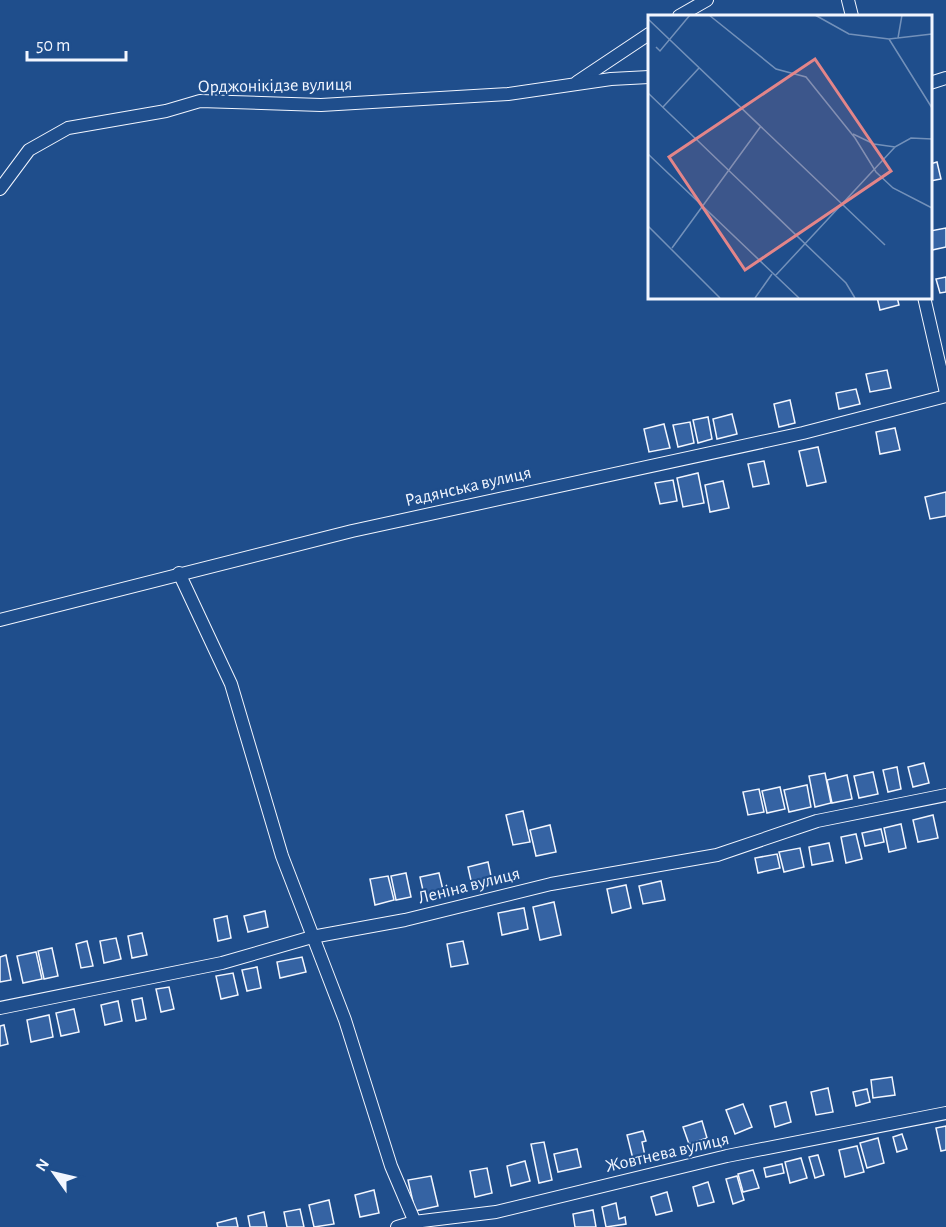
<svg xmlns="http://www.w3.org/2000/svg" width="946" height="1227" font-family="'Alegreya Sans',sans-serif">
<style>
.building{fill:#3563a3;stroke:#f2f6ff;stroke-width:1.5}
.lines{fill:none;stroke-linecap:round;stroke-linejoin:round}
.street-casing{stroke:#f2f6ff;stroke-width:14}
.street{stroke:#1f4e8c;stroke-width:12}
.labels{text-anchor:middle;stroke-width:4.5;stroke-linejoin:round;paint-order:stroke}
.street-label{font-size:18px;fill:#f2f6ff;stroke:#1f4e8c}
.inset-road{fill:none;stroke:#7391ba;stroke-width:1.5}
.view{fill:#e38589;fill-opacity:0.15;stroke:#e38589;stroke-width:3}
.inset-edge{fill:none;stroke:#f2f6ff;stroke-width:3}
</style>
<rect width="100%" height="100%" fill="#1f4e8c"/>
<g class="building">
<path d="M 937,162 L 941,179 L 930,181 L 930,164 Z"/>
<path d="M 946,228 L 946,247 L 932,250 L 930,231 Z"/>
<path d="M 946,277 L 946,292 L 940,293 L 936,279 Z"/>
<path d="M 877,297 L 897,297 L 899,305 L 880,310 Z"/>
<path d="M 887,370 L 891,388 L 870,392 L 866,374 Z"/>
<path d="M 856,389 L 860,404 L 839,409 L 836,393 Z"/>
<path d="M 790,400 L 795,423 L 779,427 L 774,404 Z"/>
<path d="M 732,414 L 737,434 L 717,439 L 713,419 Z"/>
<path d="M 708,417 L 712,439 L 698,443 L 693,420 Z"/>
<path d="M 690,422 L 694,443 L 678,447 L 673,425 Z"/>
<path d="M 664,424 L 670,448 L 649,452 L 644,429 Z"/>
<path d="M 895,428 L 900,450 L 880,454 L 876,432 Z"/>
<path d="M 818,447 L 826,482 L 807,486 L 799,451 Z"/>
<path d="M 764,461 L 769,484 L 753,487 L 748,464 Z"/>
<path d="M 698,473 L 704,503 L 683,507 L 677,478 Z"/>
<path d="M 673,480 L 677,501 L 660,504 L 655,483 Z"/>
<path d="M 723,481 L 729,508 L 710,512 L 705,485 Z"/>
<path d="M 946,492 L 946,516 L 930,519 L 925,497 Z"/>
<path d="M 924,763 L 929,783 L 913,787 L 908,767 Z"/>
<path d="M 897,767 L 901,789 L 888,792 L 883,770 Z"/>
<path d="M 873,772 L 878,794 L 859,798 L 854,776 Z"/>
<path d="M 825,773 L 831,803 L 815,807 L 809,776 Z"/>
<path d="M 847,775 L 852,799 L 832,803 L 827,780 Z"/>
<path d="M 807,785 L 811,807 L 789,812 L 784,790 Z"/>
<path d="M 780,787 L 785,809 L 767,813 L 762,791 Z"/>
<path d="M 759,789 L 764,812 L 748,815 L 743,792 Z"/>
<path d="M 523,811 L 530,842 L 513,845 L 506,815 Z"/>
<path d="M 933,815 L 938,838 L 918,842 L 913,820 Z"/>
<path d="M 901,824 L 906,848 L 889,852 L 884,828 Z"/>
<path d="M 550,825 L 556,852 L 536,856 L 530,830 Z"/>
<path d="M 881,829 L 884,842 L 865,846 L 862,833 Z"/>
<path d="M 856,834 L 862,859 L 846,863 L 841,837 Z"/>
<path d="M 829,843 L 833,861 L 812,865 L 809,847 Z"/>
<path d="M 800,848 L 804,867 L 784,872 L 779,852 Z"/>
<path d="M 777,854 L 780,868 L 758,873 L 755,858 Z"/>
<path d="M 488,862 L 492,881 L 472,885 L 468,867 Z"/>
<path d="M 406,873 L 411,897 L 396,900 L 391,876 Z"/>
<path d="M 439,873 L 443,890 L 424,895 L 420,877 Z"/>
<path d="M 388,876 L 394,900 L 375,905 L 370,879 Z"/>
<path d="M 661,881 L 665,900 L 643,904 L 639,886 Z"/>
<path d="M 626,885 L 631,908 L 612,913 L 607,889 Z"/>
<path d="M 554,902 L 561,935 L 540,940 L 533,907 Z"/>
<path d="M 524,908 L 528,929 L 502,935 L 498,913 Z"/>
<path d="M 265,911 L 268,927 L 248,932 L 244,916 Z"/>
<path d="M 227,916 L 231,938 L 218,941 L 214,919 Z"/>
<path d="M 142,933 L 147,955 L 132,958 L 128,936 Z"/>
<path d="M 116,938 L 121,959 L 104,963 L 100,941 Z"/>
<path d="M 87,941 L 93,966 L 81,968 L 76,944 Z"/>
<path d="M 463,941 L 468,964 L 451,967 L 447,944 Z"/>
<path d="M 52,948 L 58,976 L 44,979 L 38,951 Z"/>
<path d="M 36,952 L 42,979 L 23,983 L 17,956 Z"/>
<path d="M 6,955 L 11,980 L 0,982 L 0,957 Z"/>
<path d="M 302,957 L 306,972 L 280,978 L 277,962 Z"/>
<path d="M 257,967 L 261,988 L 247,991 L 242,970 Z"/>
<path d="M 233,973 L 238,995 L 221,999 L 216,976 Z"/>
<path d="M 169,987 L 174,1009 L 161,1012 L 156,989 Z"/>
<path d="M 142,998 L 146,1019 L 136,1021 L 132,1000 Z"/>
<path d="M 118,1001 L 122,1021 L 105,1025 L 101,1005 Z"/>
<path d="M 74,1009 L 79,1032 L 61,1036 L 56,1013 Z"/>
<path d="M 49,1015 L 53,1037 L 31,1042 L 27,1020 Z"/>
<path d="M 4,1025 L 8,1044 L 0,1046 L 0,1026 Z"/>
<path d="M 892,1077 L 895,1095 L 873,1098 L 871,1080 Z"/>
<path d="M 828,1088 L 833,1112 L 816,1115 L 811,1092 Z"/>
<path d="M 867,1089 L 870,1102 L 856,1106 L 853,1092 Z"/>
<path d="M 786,1102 L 791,1122 L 775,1127 L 770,1106 Z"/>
<path d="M 743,1104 L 752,1127 L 735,1134 L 726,1110 Z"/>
<path d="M 702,1121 L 707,1138 L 689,1144 L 683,1127 Z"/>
<path d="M 946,1126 L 946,1150 L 941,1151 L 936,1128 Z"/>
<path d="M 643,1131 L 646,1141 L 642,1142 L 645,1156 L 633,1159 L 627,1135 Z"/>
<path d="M 902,1134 L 907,1149 L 897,1152 L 893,1137 Z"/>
<path d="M 878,1138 L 884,1163 L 867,1168 L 860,1143 Z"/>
<path d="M 544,1142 L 552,1180 L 539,1183 L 531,1144 Z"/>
<path d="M 857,1146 L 864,1172 L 845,1177 L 839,1150 Z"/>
<path d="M 577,1149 L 581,1167 L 558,1172 L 554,1154 Z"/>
<path d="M 818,1155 L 824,1175 L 815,1178 L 809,1157 Z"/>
<path d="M 801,1158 L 807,1178 L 790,1183 L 785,1162 Z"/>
<path d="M 525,1161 L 530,1181 L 511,1186 L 507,1166 Z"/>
<path d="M 782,1164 L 784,1173 L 766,1177 L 764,1168 Z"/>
<path d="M 487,1168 L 492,1193 L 475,1197 L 470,1171 Z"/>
<path d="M 753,1170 L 759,1188 L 743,1192 L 738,1174 Z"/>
<path d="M 431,1176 L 438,1206 L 415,1211 L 408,1180 Z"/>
<path d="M 737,1176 L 744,1200 L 733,1204 L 726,1179 Z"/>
<path d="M 708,1182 L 714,1202 L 698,1206 L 693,1187 Z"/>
<path d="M 374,1190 L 379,1213 L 360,1217 L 355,1195 Z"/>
<path d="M 667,1192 L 672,1211 L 656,1215 L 651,1197 Z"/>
<path d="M 329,1200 L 334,1224 L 314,1227 L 309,1205 Z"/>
<path d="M 616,1203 L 619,1219 L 625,1217 L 626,1224 L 606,1227 L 602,1207 Z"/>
<path d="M 300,1209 L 304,1227 L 287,1227 L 284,1212 Z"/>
<path d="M 593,1210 L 596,1227 L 575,1227 L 573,1214 Z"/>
<path d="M 264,1212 L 267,1227 L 250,1227 L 248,1216 Z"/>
<path d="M 236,1218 L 238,1227 L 218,1227 L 217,1223 Z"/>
</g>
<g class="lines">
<defs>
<g id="street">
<path d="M 848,0 L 852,16"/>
<path d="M 679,16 L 707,0"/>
<path d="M 577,82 L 649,34"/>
<path d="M 930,83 L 946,78"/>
<path d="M 0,189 L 29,150 L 68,128 L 166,111 L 200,101 L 321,105 L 508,94 L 611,79 L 649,77"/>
<path d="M 924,297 L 946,393"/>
<path d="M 179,573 L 231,684 L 282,856 L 345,1020 L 391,1166 L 417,1227"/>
<path d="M 0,620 L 352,531 L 803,433 L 946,396"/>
<path d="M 0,1008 L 222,963 L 312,937 L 405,920 L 551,884 L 717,855 L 817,821 L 946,795"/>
<path d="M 397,1227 L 414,1222 L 496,1212 L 727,1156 L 946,1113"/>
</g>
</defs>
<use href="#street" class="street-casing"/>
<use href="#street" class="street"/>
</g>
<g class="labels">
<g class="street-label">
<text transform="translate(275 85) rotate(-1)" y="6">Орджонікідзе вулиця</text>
<text transform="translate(468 486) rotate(-13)" y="6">Радянська вулиця</text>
<text transform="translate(469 885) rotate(-14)" y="6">Леніна вулиця</text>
<text transform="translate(667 1152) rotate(-13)" y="6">Жовтнева вулиця</text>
</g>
</g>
<g transform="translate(648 15)">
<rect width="284" height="284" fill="#1f4e8c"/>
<path class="inset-road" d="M 61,0 L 128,54 L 158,62 L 207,123 L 228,157 L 245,173 L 284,193M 167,0 L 201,19 L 241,24 L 284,19M 0,4 L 237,230M 250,23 L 254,0M 241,24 L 284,93M 8,32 L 12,36 L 42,0M 0,78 L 198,268 L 207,283M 15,92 L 51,53M 205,119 L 226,129 L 247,132 L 263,123 L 284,124M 0,139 L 151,283M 0,211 L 72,283M 24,233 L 113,111M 127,261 L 247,132M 107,283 L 124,259"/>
<path class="view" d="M 167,44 L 243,156 L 97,255 L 21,142 Z"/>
<rect width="284" height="284" class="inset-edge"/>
</g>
<g transform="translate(54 1173) rotate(304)" stroke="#1f4e8c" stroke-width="4.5" paint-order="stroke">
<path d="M0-4.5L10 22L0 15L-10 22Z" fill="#f2f6ff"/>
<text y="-9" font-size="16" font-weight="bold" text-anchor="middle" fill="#f2f6ff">N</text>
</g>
<path d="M27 51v9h99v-9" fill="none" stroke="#f2f6ff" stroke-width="3"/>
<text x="36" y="51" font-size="18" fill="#f2f6ff" stroke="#1f4e8c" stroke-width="4.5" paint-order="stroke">50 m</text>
</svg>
